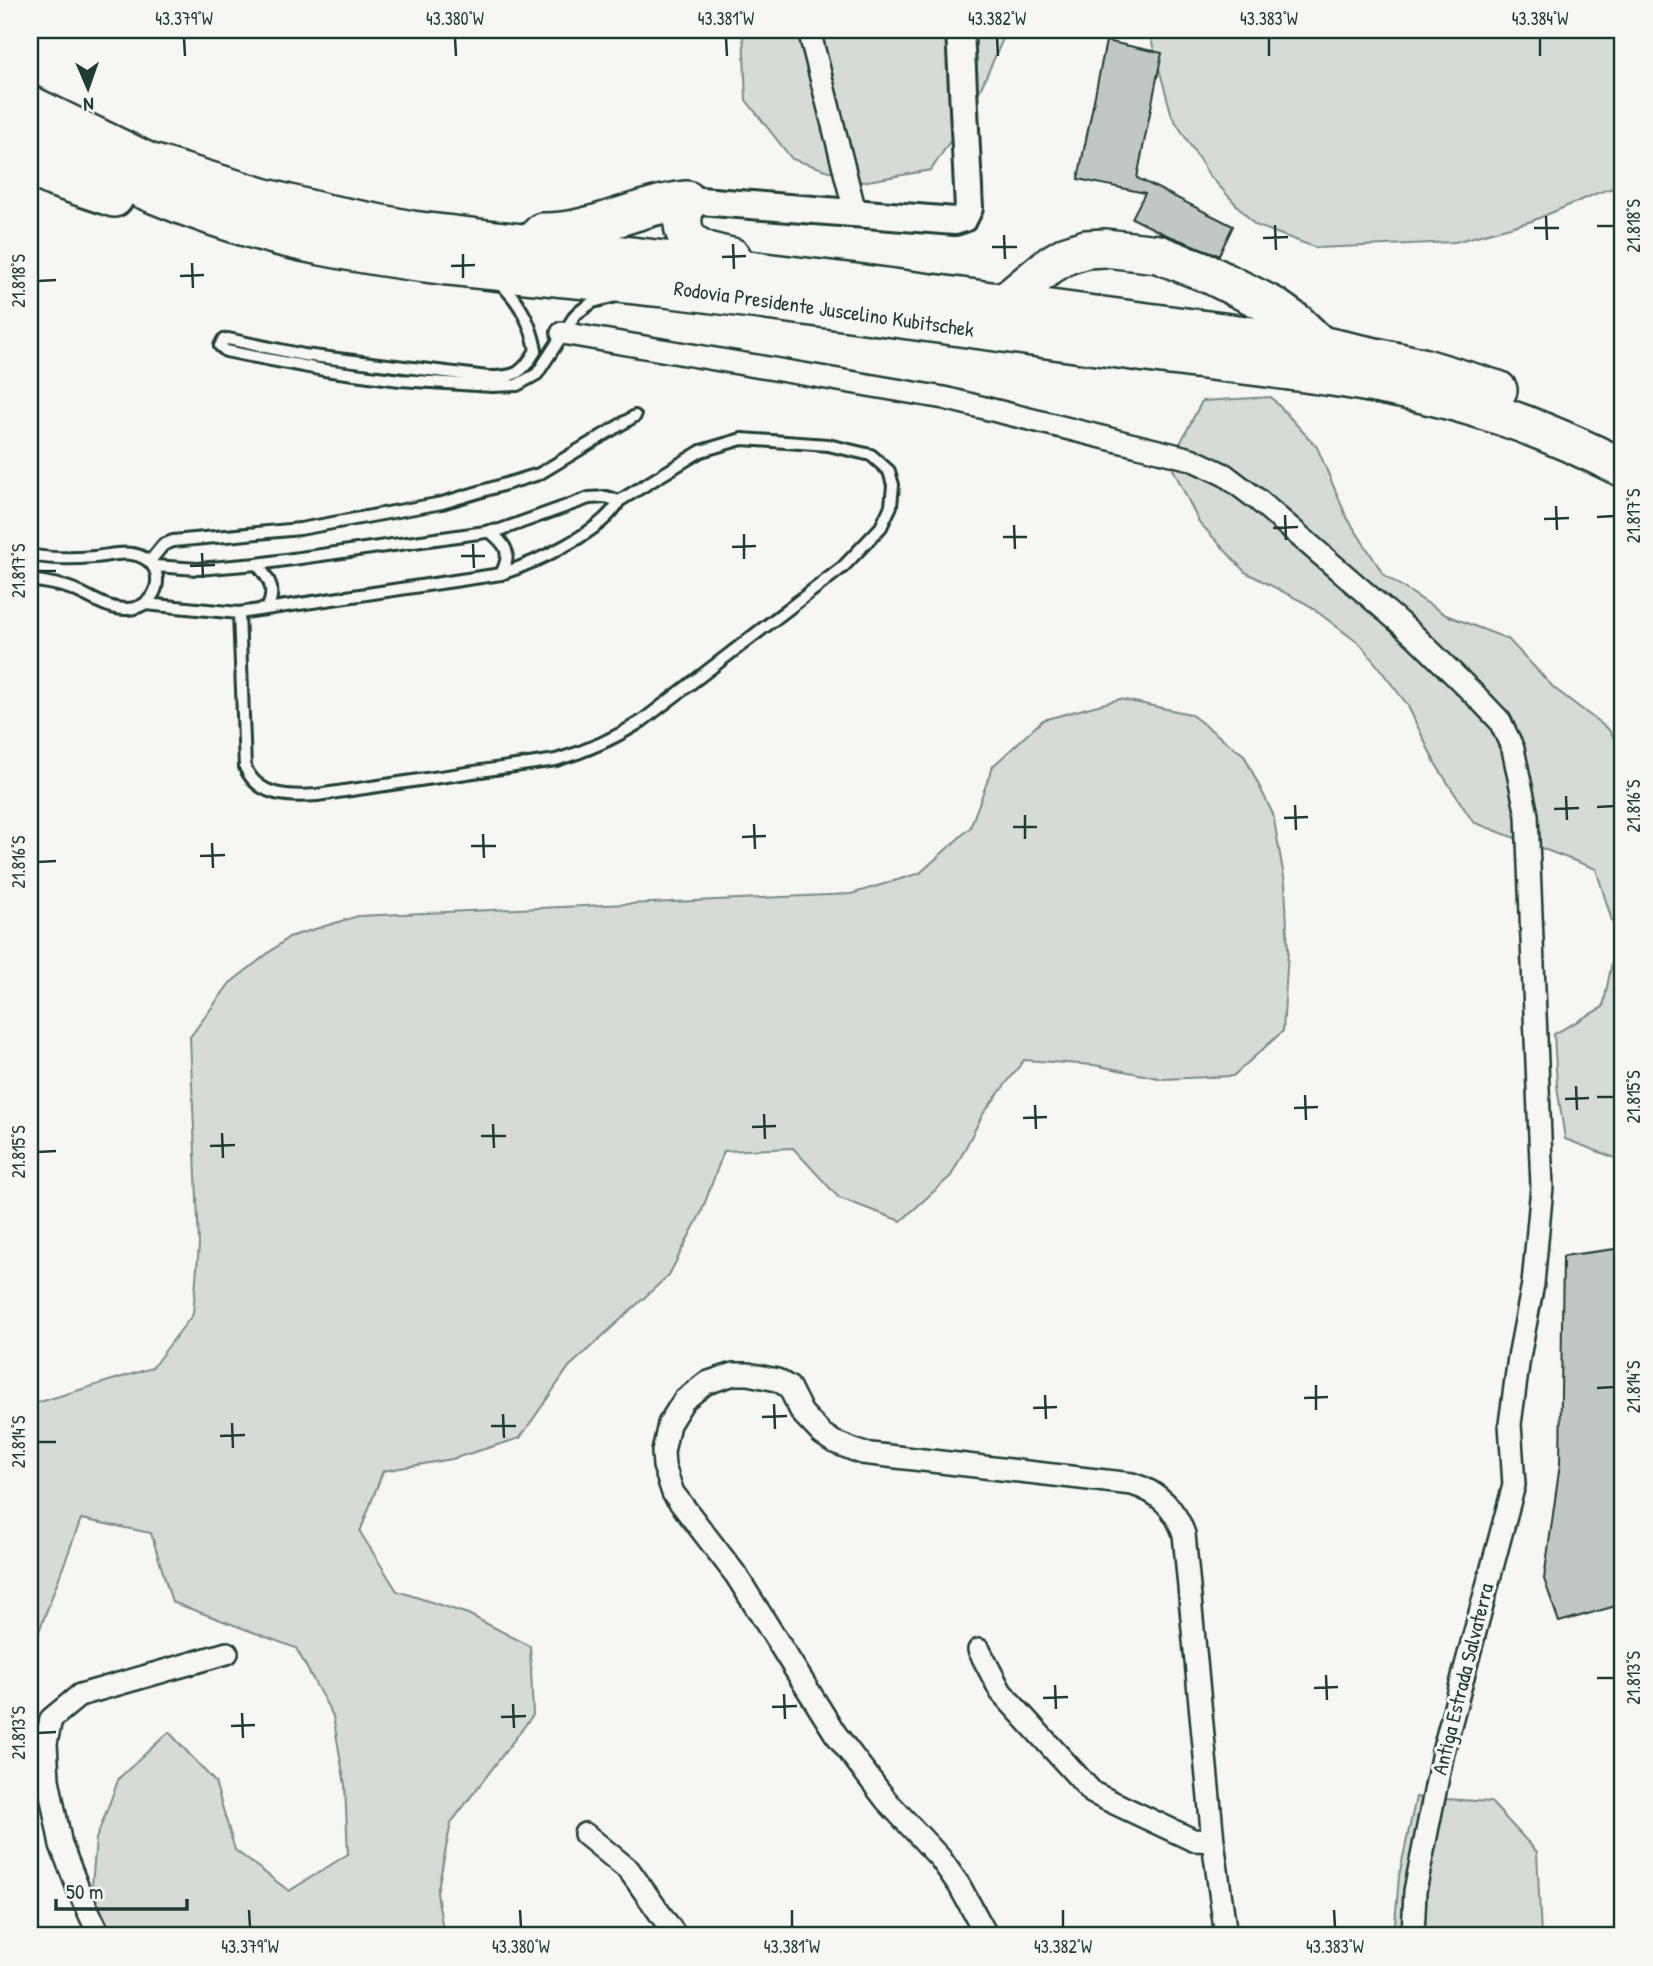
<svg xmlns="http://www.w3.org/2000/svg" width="1653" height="1966" font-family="'Patrick Hand',sans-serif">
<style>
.green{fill:#d6dbd6;stroke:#7a8c85;stroke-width:2}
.building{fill:#c1c8c3;stroke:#1f3d34;stroke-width:2}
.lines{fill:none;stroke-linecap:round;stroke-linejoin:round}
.service-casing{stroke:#1f3d34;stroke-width:16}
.minor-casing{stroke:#1f3d34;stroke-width:26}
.tertiary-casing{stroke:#1f3d34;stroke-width:32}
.motorway-casing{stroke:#1f3d34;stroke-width:42}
.service{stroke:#f6f6f2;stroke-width:10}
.minor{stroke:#f6f6f2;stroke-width:21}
.tertiary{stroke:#f6f6f2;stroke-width:26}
.motorway{stroke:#f6f6f2;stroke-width:37}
.ticks{fill:none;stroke:#1f3d34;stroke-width:2.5}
.labels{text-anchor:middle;stroke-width:6;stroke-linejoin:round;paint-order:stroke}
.street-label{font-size:21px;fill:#1f3d34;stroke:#f6f6f2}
.neatline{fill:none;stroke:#1f3d34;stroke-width:2.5}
.ticks-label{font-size:18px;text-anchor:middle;fill:#1f3d34}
</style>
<rect width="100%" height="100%" fill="#f6f6f2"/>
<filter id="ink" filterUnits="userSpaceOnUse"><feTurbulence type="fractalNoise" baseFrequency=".0143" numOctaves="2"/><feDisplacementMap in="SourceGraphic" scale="14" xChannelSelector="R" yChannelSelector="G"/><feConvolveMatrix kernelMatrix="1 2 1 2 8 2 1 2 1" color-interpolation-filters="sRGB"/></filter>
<g filter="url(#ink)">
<g class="green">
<path d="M 743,30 L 1007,30 L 972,108 L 931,170 L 862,182 L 792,159 L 746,100 Z"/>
<path d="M 1143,30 L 1623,30 L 1623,185 L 1600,192 L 1532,221 L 1455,242 L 1317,248 L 1255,225 L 1209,175 L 1172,116 L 1151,39 Z"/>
<path d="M 1271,397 L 1317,447 L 1346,516 L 1384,575 L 1446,615 L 1508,639 L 1554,688 L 1608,729 L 1623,749 L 1623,1161 L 1565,1139 L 1557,1086 L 1554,1034 L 1603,1007 L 1617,937 L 1596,869 L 1473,822 L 1435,763 L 1407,704 L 1361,645 L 1307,604 L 1245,572 L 1199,522 L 1170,463 L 1202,401 Z"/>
<path d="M 1120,699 L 1190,714 L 1244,755 L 1273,814 L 1285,883 L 1288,952 L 1283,1031 L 1233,1076 L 1163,1079 L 1094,1065 L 1024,1060 L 983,1114 L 951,1176 L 901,1221 L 839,1198 L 793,1148 L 724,1151 L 701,1213 L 669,1275 L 569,1367 L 520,1438 L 452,1459 L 383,1471 L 360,1532 L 397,1591 L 468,1614 L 530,1646 L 533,1715 L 451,1823 L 437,1893 L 444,1936 L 92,1936 L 90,1909 L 96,1839 L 119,1778 L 169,1732 L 215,1782 L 235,1850 L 289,1891 L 348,1854 L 345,1785 L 333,1716 L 296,1648 L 172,1602 L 151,1533 L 81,1519 L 35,1642 L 30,1641 L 30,1405 L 152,1368 L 193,1314 L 199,1245 L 190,1037 L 230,983 L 289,937 L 358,916 L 851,894 L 920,873 L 970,828 L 993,766 L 1043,720 Z"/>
<path d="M 1416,1797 L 1491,1802 L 1537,1852 L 1541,1936 L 1394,1936 L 1399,1876 Z"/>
</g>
<g class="building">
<path d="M 1106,41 L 1162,53 L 1137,178 L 1233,226 L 1219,255 L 1164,234 L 1132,218 L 1145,193 L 1078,179 Z"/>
<path d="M 1623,1248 L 1623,1604 L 1559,1622 L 1544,1579 L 1560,1464 L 1563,1256 Z"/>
</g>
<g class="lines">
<defs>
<g id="service">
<path d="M 498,281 C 519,300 531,323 536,350 C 522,374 516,377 488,377 L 304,355 L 228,339 L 223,340 L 220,346 L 226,351 L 245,355 L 324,370 L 400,380 L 492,386 L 517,385 L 537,374 L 576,314 L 593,302 L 612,297"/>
<path d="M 489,531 C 507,545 512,553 501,574"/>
<path d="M 30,555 C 51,559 73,559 94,557 C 107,556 119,552 132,554 C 170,560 162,608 127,609 C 107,610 90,596 72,589 C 59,584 44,582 30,580"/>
<path d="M 150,561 L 163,545 L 173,541 L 300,529 L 442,503 L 539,474 L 635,416"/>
<path d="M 257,564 C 269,579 276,588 268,607"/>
<path d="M 154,566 L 198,569 L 257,564 L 500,530 L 589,498 L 606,497 L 619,501"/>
<path d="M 145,604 L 239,613 L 501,574 C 534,563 603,532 619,501 L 701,451 L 742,439 L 828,445 L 871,455 L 889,471 L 893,485 L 891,506 L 881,527 L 843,567 L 642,721 C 614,739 587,751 556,760 L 317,795 C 289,797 258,797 245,767 L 239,613"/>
</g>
<g id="minor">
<path d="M 809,30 L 855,212"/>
<path d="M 562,333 L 944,398 L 1191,459 L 1225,475 L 1258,500 L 1415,636 L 1480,700 L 1500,721 L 1513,749 L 1527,815 L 1542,1187 L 1533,1284 L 1519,1357 L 1510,1424 L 1514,1485 L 1443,1752 L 1415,1891 L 1413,1936"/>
<path d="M 979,1650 L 1001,1692 L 1093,1793 L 1193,1840 L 1213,1841"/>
<path d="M 585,1834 L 629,1870 L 676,1936"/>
<path d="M 100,1936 L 81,1896 L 61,1845 L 48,1779 L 46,1743 L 51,1719 L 80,1695 L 227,1653"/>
<path d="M 987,1936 L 959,1885 L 940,1858 L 886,1800 L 835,1733 L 736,1575 L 673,1493 L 664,1466 L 663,1452 L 669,1424 L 684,1400 L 706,1383 L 734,1374 L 748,1374 L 777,1380 L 789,1387 L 802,1413 L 822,1434 L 834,1442 L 862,1453 L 1132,1484 C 1159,1492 1175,1508 1184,1534 L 1213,1841 L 1226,1936"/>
</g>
<path id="tertiary" d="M 687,200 L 955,221 L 964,218 L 969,208 L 960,30"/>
<g id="motorway">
<path d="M 30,105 L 148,162 L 262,197 L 325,213 L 412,230 L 856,283 L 1320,345 L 1422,367 L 1498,390"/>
<path d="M 30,135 C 121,184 219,226 321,246 C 434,269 550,275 664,288 C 831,308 996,332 1162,355 C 1265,368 1379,378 1479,409 C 1529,424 1577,445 1623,468"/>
<path d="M 30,167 L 54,178 L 114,198"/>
<path d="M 542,232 C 592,233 638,205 687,200 C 673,241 696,250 732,257"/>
<path d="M 1004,303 L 1050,265 L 1067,255 L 1086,249 L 1105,248 L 1158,254 L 1209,274 L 1273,306 L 1297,323 L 1320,345"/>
</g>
</defs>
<use href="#service" class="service-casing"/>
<use href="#minor" class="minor-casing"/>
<use href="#tertiary" class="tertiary-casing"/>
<use href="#motorway" class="motorway-casing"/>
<use href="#service" class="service"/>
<use href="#minor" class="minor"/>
<use href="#tertiary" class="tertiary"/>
<use href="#motorway" class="motorway"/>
</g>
</g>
<path class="ticks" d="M 184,38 L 185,56M 455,38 L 456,56M 726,38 L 727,56M 997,38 L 998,56M 1269,38 L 1269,56M 1540,38 L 1540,56M 1546,216 L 1547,240M 1275,225 L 1276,250M 1597,226 L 1614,226M 1534,228 L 1559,228M 1004,235 L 1005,259M 1263,238 L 1288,237M 733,244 L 734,269M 992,247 L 1017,247M 463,254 L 463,278M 722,257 L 746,256M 192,263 L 193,288M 451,266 L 475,265M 180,276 L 204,275M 38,281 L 56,280M 1556,506 L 1557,530M 1285,515 L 1286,540M 1597,517 L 1614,516M 1544,519 L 1569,518M 1014,525 L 1015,549M 1273,528 L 1298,527M 744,534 L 744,559M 1003,537 L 1027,537M 473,544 L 474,568M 732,547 L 756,546M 202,553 L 203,578M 461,556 L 485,556M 190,566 L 215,565M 38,571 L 56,571M 1566,796 L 1567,820M 1295,805 L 1296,830M 1597,807 L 1614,806M 1554,809 L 1579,808M 1025,815 L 1025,839M 1284,818 L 1308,817M 754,824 L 755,849M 1013,827 L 1037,827M 483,834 L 484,858M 742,837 L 766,836M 212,843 L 213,868M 471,846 L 496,846M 200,856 L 225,855M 38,862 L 56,861M 1576,1086 L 1577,1110M 1305,1095 L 1306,1120M 1597,1097 L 1614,1097M 1565,1099 L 1589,1098M 1035,1105 L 1036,1129M 1294,1108 L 1318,1107M 764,1114 L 765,1139M 1023,1118 L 1047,1117M 493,1124 L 494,1148M 752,1127 L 776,1126M 222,1133 L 223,1158M 481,1136 L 506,1136M 210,1146 L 235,1145M 38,1152 L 56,1151M 1316,1385 L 1316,1410M 1597,1388 L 1614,1387M 1045,1395 L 1046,1419M 1304,1398 L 1328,1397M 774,1404 L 775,1429M 1033,1408 L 1057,1407M 503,1414 L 504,1438M 762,1417 L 787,1416M 232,1423 L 233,1448M 491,1426 L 516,1426M 220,1436 L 245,1435M 38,1442 L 56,1442M 1326,1675 L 1327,1700M 1597,1678 L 1614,1678M 1055,1685 L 1056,1709M 1314,1688 L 1338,1687M 784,1694 L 785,1719M 1043,1698 L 1068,1697M 513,1704 L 514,1728M 772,1707 L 797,1706M 242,1713 L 243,1738M 501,1717 L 526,1716M 231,1726 L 255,1725M 38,1733 L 56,1732M 249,1910 L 250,1927M 520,1910 L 521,1927M 792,1910 L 792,1927M 1063,1910 L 1063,1927M 1334,1910 L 1335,1927"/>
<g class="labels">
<g class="street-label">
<text transform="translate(824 309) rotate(8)" y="7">Rodovia Presidente Juscelino Kubitschek</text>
<text transform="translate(1463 1679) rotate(-76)" y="7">Antiga Estrada Salvaterra</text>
</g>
</g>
<rect width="1653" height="1966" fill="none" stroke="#f6f6f2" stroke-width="77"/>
<g transform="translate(88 88) rotate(178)" stroke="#f6f6f2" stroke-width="5" paint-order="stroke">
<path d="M0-5L12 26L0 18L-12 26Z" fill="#1f3d34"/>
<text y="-10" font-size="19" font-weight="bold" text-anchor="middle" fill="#1f3d34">N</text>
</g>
<path d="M56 1899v10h131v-10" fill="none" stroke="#1f3d34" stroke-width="3.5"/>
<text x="66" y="1899" font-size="21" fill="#1f3d34" stroke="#f6f6f2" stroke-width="5" paint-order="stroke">50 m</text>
<rect x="38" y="38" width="1576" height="1889" class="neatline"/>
<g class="ticks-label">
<text x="184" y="25">43.379°W</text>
<text x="455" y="25">43.380°W</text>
<text x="726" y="25">43.381°W</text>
<text x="997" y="25">43.382°W</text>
<text x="1269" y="25">43.383°W</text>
<text x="1540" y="25">43.384°W</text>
<text transform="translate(1634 226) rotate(-90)" y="6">21.818°S</text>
<text transform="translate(19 281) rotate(-90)" y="6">21.818°S</text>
<text transform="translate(1634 516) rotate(-90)" y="6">21.817°S</text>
<text transform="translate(19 571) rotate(-90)" y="6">21.817°S</text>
<text transform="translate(1634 806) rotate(-90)" y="6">21.816°S</text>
<text transform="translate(19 862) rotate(-90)" y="6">21.816°S</text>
<text transform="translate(1634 1097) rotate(-90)" y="6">21.815°S</text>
<text transform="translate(19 1152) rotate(-90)" y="6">21.815°S</text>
<text transform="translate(1634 1387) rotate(-90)" y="6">21.814°S</text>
<text transform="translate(19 1442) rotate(-90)" y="6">21.814°S</text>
<text transform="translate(1634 1678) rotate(-90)" y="6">21.813°S</text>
<text transform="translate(19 1733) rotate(-90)" y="6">21.813°S</text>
<text x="250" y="1953">43.379°W</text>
<text x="521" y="1953">43.380°W</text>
<text x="792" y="1953">43.381°W</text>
<text x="1063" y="1953">43.382°W</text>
<text x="1335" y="1953">43.383°W</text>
</g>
</svg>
